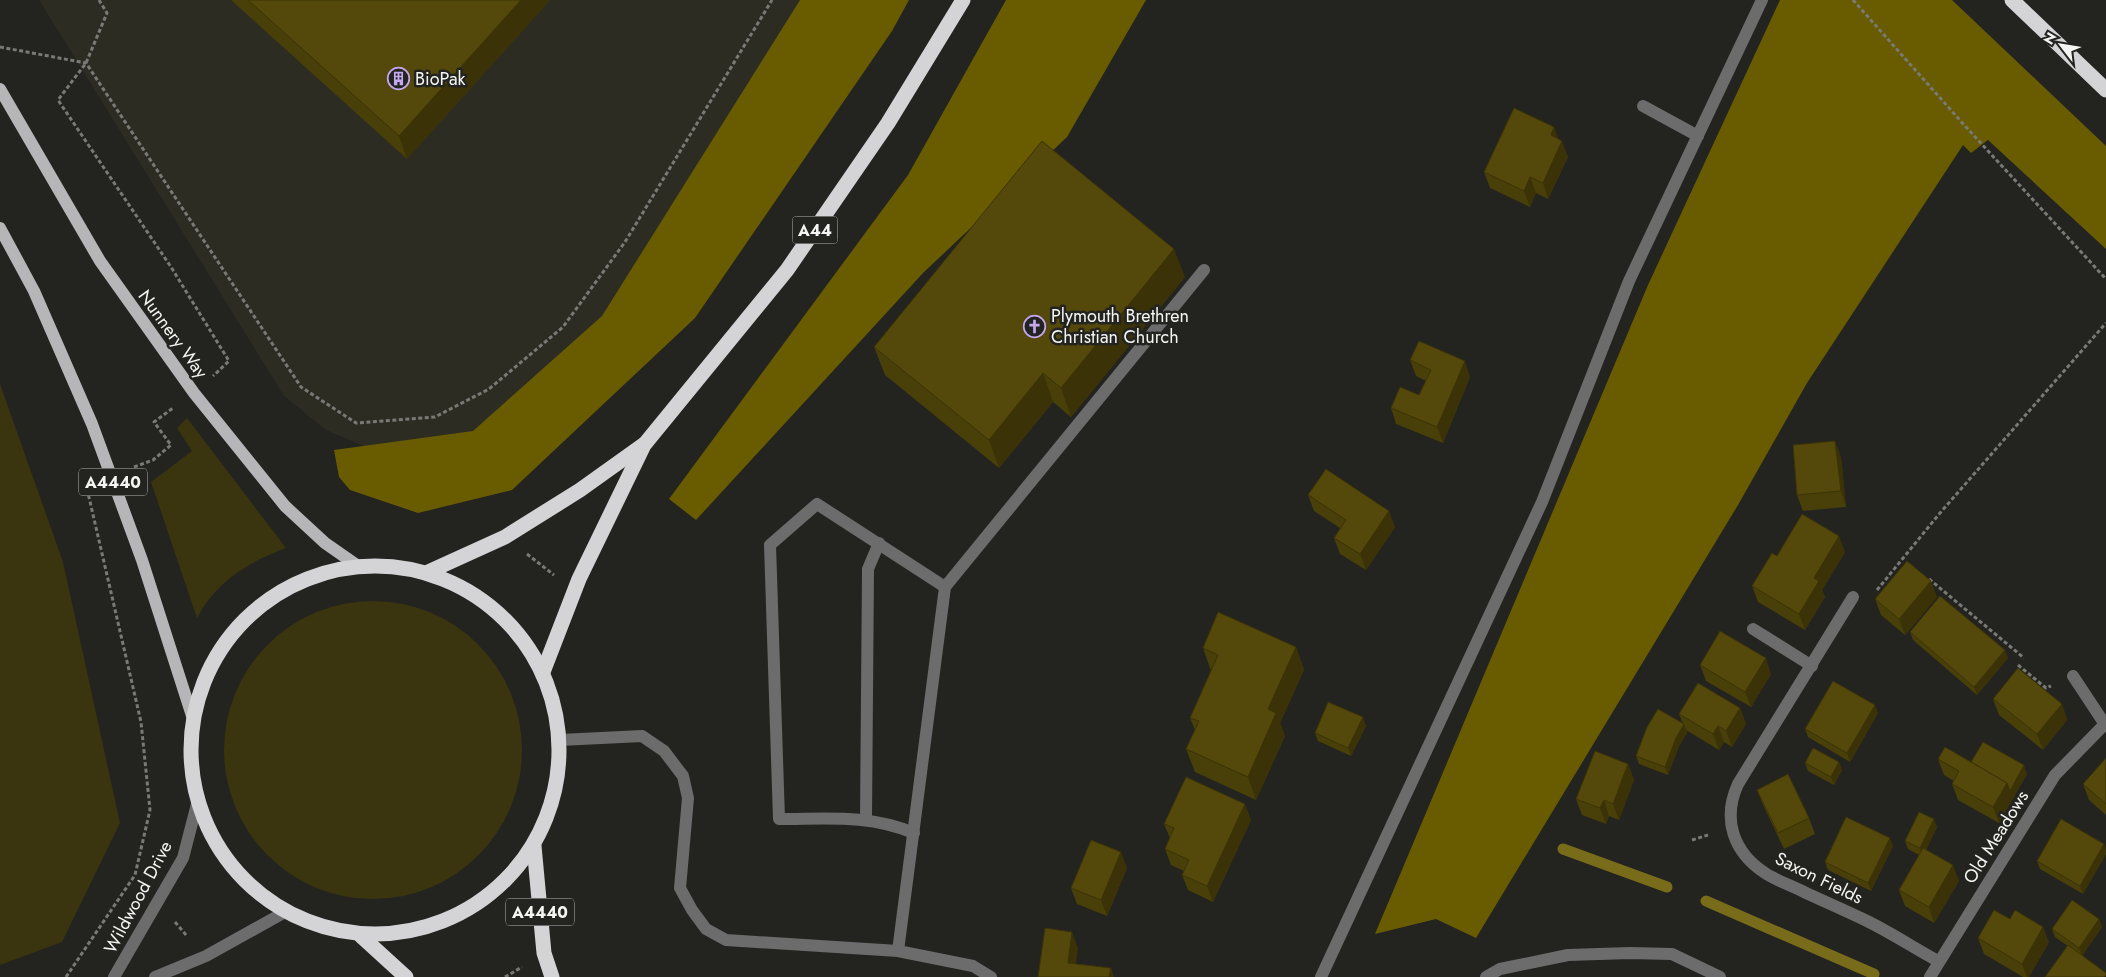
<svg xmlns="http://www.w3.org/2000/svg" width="2106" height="977" font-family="Jost,sans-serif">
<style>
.built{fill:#2d2c23}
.green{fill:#3a340f}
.forest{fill:#695c00}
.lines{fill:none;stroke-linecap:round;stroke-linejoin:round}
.stream{stroke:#786b1a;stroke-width:11}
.path{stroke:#797976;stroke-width:3;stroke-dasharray:4 2.5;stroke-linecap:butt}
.lane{stroke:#6c6c6d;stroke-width:12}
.street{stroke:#6c6c6d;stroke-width:12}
.primary{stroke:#b6b5b8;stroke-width:12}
.highway{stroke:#d4d3d6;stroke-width:15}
.wall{fill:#483f09}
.shaded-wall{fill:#3b3307}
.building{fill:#54490a;stroke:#3b3307}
.labels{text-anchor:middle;stroke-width:5;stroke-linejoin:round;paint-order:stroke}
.shield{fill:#232320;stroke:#b6b6b4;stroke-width:1}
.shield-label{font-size:16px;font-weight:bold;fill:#f5f5f3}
.poi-label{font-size:18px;fill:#f5f5f3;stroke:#232320;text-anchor:start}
.street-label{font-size:18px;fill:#f5f5f3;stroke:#232320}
</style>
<rect width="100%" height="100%" fill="#232320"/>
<path class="built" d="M 39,0 L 803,0 L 638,282 L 534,402 L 437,455 L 385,455 L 326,430 L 284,396 Z"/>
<g class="green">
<path d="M 0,384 L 63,562 L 120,823 L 62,942 L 0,965 Z"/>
<path d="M 187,418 L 286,548 C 248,562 216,582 197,618 L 151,482 L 192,451 L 177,428 Z"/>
<circle cx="373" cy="750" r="149"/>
</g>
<g class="forest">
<path d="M 800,0 L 909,0 L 892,31 L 695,318 L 512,490 L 418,513 L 350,490 L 339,477 L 334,450 L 473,431 L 602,316 Z"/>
<path d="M 1006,0 L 1146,0 L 1067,137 L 923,273 L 696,520 L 669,499 L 908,175 Z"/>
<path d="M 1780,0 L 1952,0 L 2106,146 L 2106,249 L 1988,140 L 1971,153 L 1963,145 L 1807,383 L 1738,505 L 1476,938 L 1436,919 L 1375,934 L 1648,285 Z"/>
</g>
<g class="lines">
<g class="stream">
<path d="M 1563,849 L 1667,887"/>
<path d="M 1706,901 L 1874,974"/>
</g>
<g class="path">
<path d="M 99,0 L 107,13 L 86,63 L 58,100 L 171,267 L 229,361 L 213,376"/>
<path d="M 1853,0 L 1966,127 L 2106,279"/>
<path d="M 0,47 L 86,63 L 301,387 L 356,423 L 435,417 L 489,389 L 563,327 L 625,242 L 772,0"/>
<path d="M 134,467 L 153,460 L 171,445 L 154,422 L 173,408"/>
<path d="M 527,554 L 554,575"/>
<path d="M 1929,579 L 2024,658"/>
<path d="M 1877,590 L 1940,513 L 2106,323"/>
<path d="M 2018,665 L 2046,688 L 2051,686"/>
<path d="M 1692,840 L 1708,835"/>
<path d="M 175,922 L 187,936"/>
<path d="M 66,977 L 135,875 L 150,810 L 141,722 L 88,493"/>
<path d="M 505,977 L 522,967"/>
</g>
<g class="lane">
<path d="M 560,740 L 642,736 L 664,751 L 683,776 L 688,798 L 680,888 L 692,910 L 706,929 L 726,940 L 898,951 L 973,966 L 991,977"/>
<path d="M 866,819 L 868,569 L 879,543"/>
<path d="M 914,833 C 868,814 827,819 779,819 L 770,545 L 817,504 L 945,587"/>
<path d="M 898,951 L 945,587 L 1204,270"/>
</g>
<g class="street">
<path d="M 1643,106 L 1698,136"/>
<path d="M 1853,597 L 1738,784 C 1722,819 1733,852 1765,873 C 1777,881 1793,886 1806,893 C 1826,902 1846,911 1865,920 C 1890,932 1914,948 1938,961"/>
<path d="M 1753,629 L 1812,666"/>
<path d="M 2073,676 L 2106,726"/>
<path d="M 114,977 L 183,858 L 197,804"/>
<path d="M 155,977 L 206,956 L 285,912"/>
<path d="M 1321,977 L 1542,502 L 1629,281 L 1762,0"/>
<path d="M 1486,977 L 1500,969 L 1568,955 L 1630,953 L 1672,954 L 1720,977"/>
<path d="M 1930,977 L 2055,775 L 2104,725"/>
</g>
<g class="primary">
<path d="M 0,89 L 100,261 L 194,393 L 285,506 L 325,543 L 358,566"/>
<path d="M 0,228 L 34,291 L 92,424 L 142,560 L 193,719"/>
</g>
<g class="highway">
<path d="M 2012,0 L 2106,90"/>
<circle cx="375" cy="750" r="184"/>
<path d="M 428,572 L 505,537 L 580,490 L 643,445"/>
<path d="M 543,672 L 579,579 L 644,445 L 787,270 L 888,123 L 963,0"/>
<path d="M 534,846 L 544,953 L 552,977"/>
<path d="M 361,936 L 406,977"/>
</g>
</g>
<g class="wall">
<path d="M 231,0 L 550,0 L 407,159 Z"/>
<path d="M 1559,139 L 1568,157 L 1548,199 L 1536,193 L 1530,207 L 1490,188 L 1484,172 Z"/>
<path d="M 1185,277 L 1071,417 L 1053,402 L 999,468 L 885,375 L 874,347 Z"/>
<path d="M 1410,360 L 1470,377 L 1443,443 L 1396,424 L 1391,408 L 1419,395 L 1426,381 L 1416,376 Z"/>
<path d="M 1841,457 L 1846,507 L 1803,511 L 1797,495 Z"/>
<path d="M 1308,495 L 1395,527 L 1366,570 L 1340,554 L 1334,538 L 1340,528 L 1314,511 Z"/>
<path d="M 1845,552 L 1822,590 L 1825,597 L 1805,630 L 1758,602 L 1752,586 L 1777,556 Z"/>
<path d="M 1937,597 L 1905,635 L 1881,615 L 1875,599 Z"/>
<path d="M 1910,632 L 2008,658 L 1977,695 L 1913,640 Z"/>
<path d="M 1296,647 L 1304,670 L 1280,723 L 1285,736 L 1256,800 L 1195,772 L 1186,749 L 1195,730 L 1190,718 L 1211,671 L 1203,648 Z"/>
<path d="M 1700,665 L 1771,674 L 1751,707 L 1706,681 Z"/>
<path d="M 1993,699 L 2062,704 L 2067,720 L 2043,750 L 1999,715 Z"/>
<path d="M 1740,708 L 1746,724 L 1732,747 L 1724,742 L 1719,750 L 1686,730 L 1687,733 L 1679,746 L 1668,775 L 1639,764 L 1636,756 L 1683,724 L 1679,714 Z"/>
<path d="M 1878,713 L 1850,762 L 1808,737 L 1805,729 Z"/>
<path d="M 1366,726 L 1351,756 L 1318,741 L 1315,733 Z"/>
<path d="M 2106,758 L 2106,815 L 2089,800 L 2083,784 Z"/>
<path d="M 1938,759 L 1971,762 L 2027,774 L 1999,823 L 1958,800 L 1952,784 L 1954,781 L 1944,775 Z"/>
<path d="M 1839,762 L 1842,770 L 1834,785 L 1808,771 L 1805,763 Z"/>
<path d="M 1628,764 L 1634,780 L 1619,820 L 1609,816 L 1606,824 L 1582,815 L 1576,799 Z"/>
<path d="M 1757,790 L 1809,818 L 1815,834 L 1784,849 L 1763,805 Z"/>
<path d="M 1251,820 L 1213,902 L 1188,890 L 1182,875 L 1184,871 L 1171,865 L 1165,849 L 1170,838 L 1164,824 Z"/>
<path d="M 1937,827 L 1926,850 L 1959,881 L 1934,923 L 1905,906 L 1899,890 L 1919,855 L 1908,849 L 1905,841 Z"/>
<path d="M 1893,846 L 1871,891 L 1828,870 L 1825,862 Z"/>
<path d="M 2106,850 L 2106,854 L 2083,894 L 2040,869 L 2037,861 Z"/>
<path d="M 1127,868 L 1107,916 L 1077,904 L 1071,888 Z"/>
<path d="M 2010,919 L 2049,942 L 2029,977 L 2023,977 L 1984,954 L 1978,938 Z"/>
<path d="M 2099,919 L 2102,927 L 2082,956 L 2055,937 L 2052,929 Z"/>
</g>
<g class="shaded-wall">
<path d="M 521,0 L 550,0 L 407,159 L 399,136 Z"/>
<path d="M 1554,127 L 1560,143 L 1551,135 Z"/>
<path d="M 1562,141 L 1568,157 L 1548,199 L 1543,183 Z"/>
<path d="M 1530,177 L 1536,193 L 1530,207 L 1524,191 Z"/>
<path d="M 1174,249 L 1185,277 L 1071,417 L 1061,388 Z"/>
<path d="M 1465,361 L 1470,377 L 1443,443 L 1437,427 Z"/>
<path d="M 1043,373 L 1053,402 L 999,468 L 989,440 Z"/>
<path d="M 1835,441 L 1841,457 L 1846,507 L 1841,491 Z"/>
<path d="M 1389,511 L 1395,527 L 1366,570 L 1360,554 Z"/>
<path d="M 1839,536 L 1845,552 L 1822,590 L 1825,597 L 1805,630 L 1799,614 L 1814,578 Z"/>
<path d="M 1931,581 L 1937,597 L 1905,635 L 1899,619 Z"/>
<path d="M 1296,647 L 1304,670 L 1280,723 L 1285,736 L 1256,800 L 1248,777 L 1268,709 Z"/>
<path d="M 2005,650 L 2008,658 L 1977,695 L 1974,687 Z"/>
<path d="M 1766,658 L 1771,674 L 1751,707 L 1745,692 Z"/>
<path d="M 2062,704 L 2067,720 L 2043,750 L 2037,734 Z"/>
<path d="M 1875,705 L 1878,713 L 1850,762 L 1847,753 Z"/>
<path d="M 1740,708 L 1746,724 L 1732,747 L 1726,731 Z"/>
<path d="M 1363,717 L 1366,726 L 1351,756 L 1348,748 Z"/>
<path d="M 1684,724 L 1687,733 L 1679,746 L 1668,775 L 1665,767 L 1676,738 Z"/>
<path d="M 1718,726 L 1724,742 L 1719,750 L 1713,734 Z"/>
<path d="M 1839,762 L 1842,770 L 1834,785 L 1831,777 Z"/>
<path d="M 1628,764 L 1634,780 L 1619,820 L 1613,804 Z"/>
<path d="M 2024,765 L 2027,774 L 1999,823 L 1993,807 L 2007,783 Z"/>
<path d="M 1604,800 L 1609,816 L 1606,824 L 1600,808 Z"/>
<path d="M 1245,804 L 1251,820 L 1213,902 L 1207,886 Z"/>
<path d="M 1934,819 L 1937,827 L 1923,856 L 1920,848 Z"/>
<path d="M 1890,838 L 1893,846 L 1871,891 L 1868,883 Z"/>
<path d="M 2104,844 L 2106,850 L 2106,854 L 2083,894 L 2080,886 Z"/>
<path d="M 1121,852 L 1127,868 L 1107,916 L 1101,900 Z"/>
<path d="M 1953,865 L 1959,881 L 1934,923 L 1929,907 Z"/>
<path d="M 2099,919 L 2102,927 L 2082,956 L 2079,948 Z"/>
<path d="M 2043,927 L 2049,942 L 2029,977 L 2027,977 L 2022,964 Z"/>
<path d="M 1072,932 L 1078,948 L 1074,977 L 1068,963 Z"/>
<path d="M 1111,968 L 1114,977 L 1109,977 Z"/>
</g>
<g class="building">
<path d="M 248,0 L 521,0 L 399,136 Z"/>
<path d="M 1514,108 L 1554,127 L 1551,135 L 1562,141 L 1543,183 L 1530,177 L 1524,191 L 1484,172 Z"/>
<path d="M 1042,141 L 1174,249 L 1061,388 L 1043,373 L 989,440 L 874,347 Z"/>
<path d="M 1419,341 L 1465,361 L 1437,427 L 1391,408 L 1400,387 L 1419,395 L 1431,370 L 1410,360 Z"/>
<path d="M 1835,441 L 1841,491 L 1797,495 L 1793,445 Z"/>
<path d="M 1326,469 L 1389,511 L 1360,554 L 1334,538 L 1346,520 L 1308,495 Z"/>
<path d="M 1802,514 L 1839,536 L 1814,578 L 1819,581 L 1799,614 L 1752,586 L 1772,553 L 1777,556 Z"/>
<path d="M 1907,561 L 1931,581 L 1899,619 L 1875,599 Z"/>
<path d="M 1940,596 L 2005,650 L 1974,687 L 1910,632 Z"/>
<path d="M 1218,612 L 1296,647 L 1268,709 L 1276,713 L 1248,777 L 1186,749 L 1199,721 L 1190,718 L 1218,655 L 1203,648 Z"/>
<path d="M 1720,631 L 1766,658 L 1745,692 L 1700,665 Z"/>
<path d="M 2018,668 L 2062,704 L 2037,734 L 1993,699 Z"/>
<path d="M 1833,681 L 1875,705 L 1847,753 L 1805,729 Z"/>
<path d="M 1698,683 L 1740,708 L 1726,731 L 1718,726 L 1713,734 L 1679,714 Z"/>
<path d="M 1328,702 L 1363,717 L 1348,748 L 1315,733 Z"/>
<path d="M 1658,709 L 1684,724 L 1676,738 L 1665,767 L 1636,756 L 1647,727 Z"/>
<path d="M 1983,742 L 2024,765 L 2010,791 L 2007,783 L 1971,762 Z"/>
<path d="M 1945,747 L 2007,783 L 1993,807 L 1952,784 L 1959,771 L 1938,759 Z"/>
<path d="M 1813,748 L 1839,762 L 1831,777 L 1805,763 Z"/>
<path d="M 1595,751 L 1628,764 L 1613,804 L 1604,800 L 1600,808 L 1576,799 Z"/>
<path d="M 2106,758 L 2106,804 L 2083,784 Z"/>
<path d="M 1788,774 L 1809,818 L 1778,833 L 1757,790 Z"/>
<path d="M 1186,777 L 1245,804 L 1207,886 L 1182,875 L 1189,860 L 1165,849 L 1174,828 L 1164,824 Z"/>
<path d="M 1919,812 L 1934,819 L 1920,848 L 1905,841 Z"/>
<path d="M 1846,817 L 1890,838 L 1868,883 L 1825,862 Z"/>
<path d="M 2061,819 L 2104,844 L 2080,886 L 2037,861 Z"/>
<path d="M 1091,840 L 1121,852 L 1101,900 L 1071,888 Z"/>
<path d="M 1923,848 L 1953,865 L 1929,907 L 1899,890 Z"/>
<path d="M 2072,900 L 2099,919 L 2079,948 L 2052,929 Z"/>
<path d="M 1994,910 L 2010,919 L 2015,910 L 2043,927 L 2022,964 L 1978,938 Z"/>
<path d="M 1045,928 L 1072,932 L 1068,963 L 1111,968 L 1109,977 L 1038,977 Z"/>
<path d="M 2068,945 L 2106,973 L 2106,975 L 2104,977 L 2045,977 Z"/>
</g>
<defs>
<symbol id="building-ring" viewBox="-11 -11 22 22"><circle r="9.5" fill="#232320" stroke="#c4a7f1" stroke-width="1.5"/><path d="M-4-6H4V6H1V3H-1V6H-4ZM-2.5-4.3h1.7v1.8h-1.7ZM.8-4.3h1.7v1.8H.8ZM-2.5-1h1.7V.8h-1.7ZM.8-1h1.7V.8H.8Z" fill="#c4a7f1"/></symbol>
<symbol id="church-ring" viewBox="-11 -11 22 22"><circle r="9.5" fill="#232320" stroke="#c4a7f1" stroke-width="1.5"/><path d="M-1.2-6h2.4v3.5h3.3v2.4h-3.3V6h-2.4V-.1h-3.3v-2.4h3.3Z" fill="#c4a7f1"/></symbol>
</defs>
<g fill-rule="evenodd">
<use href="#building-ring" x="386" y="66" width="25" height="25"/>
<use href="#church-ring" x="1022" y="314" width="25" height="25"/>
</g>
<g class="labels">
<g class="shield">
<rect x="792.5" y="216.5" width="45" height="27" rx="4"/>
<rect x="79" y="468.5" width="68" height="27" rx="4"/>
<rect x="506" y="898.5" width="68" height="27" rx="4"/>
</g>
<g class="shield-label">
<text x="815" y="236">A44</text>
<text x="113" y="488">A4440</text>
<text x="540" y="918">A4440</text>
</g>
<g class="poi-label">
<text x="415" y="85">BioPak</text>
<text x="1051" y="322">Plymouth Brethren<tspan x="1051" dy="21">Christian Church</tspan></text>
</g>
<g class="street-label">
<text transform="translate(173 334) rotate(54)" y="6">Nunnery Way</text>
<text transform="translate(1996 837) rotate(-58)" y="6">Old Meadows</text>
<text transform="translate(1819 878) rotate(26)" y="6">Saxon Fields</text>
<text transform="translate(138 897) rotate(-62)" y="6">Wildwood Drive</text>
</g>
</g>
<g transform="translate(2061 45) rotate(301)" stroke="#232320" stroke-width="4" paint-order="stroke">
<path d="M0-4L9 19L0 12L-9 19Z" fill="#f5f5f3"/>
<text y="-8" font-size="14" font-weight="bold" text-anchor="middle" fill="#f5f5f3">N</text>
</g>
</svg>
